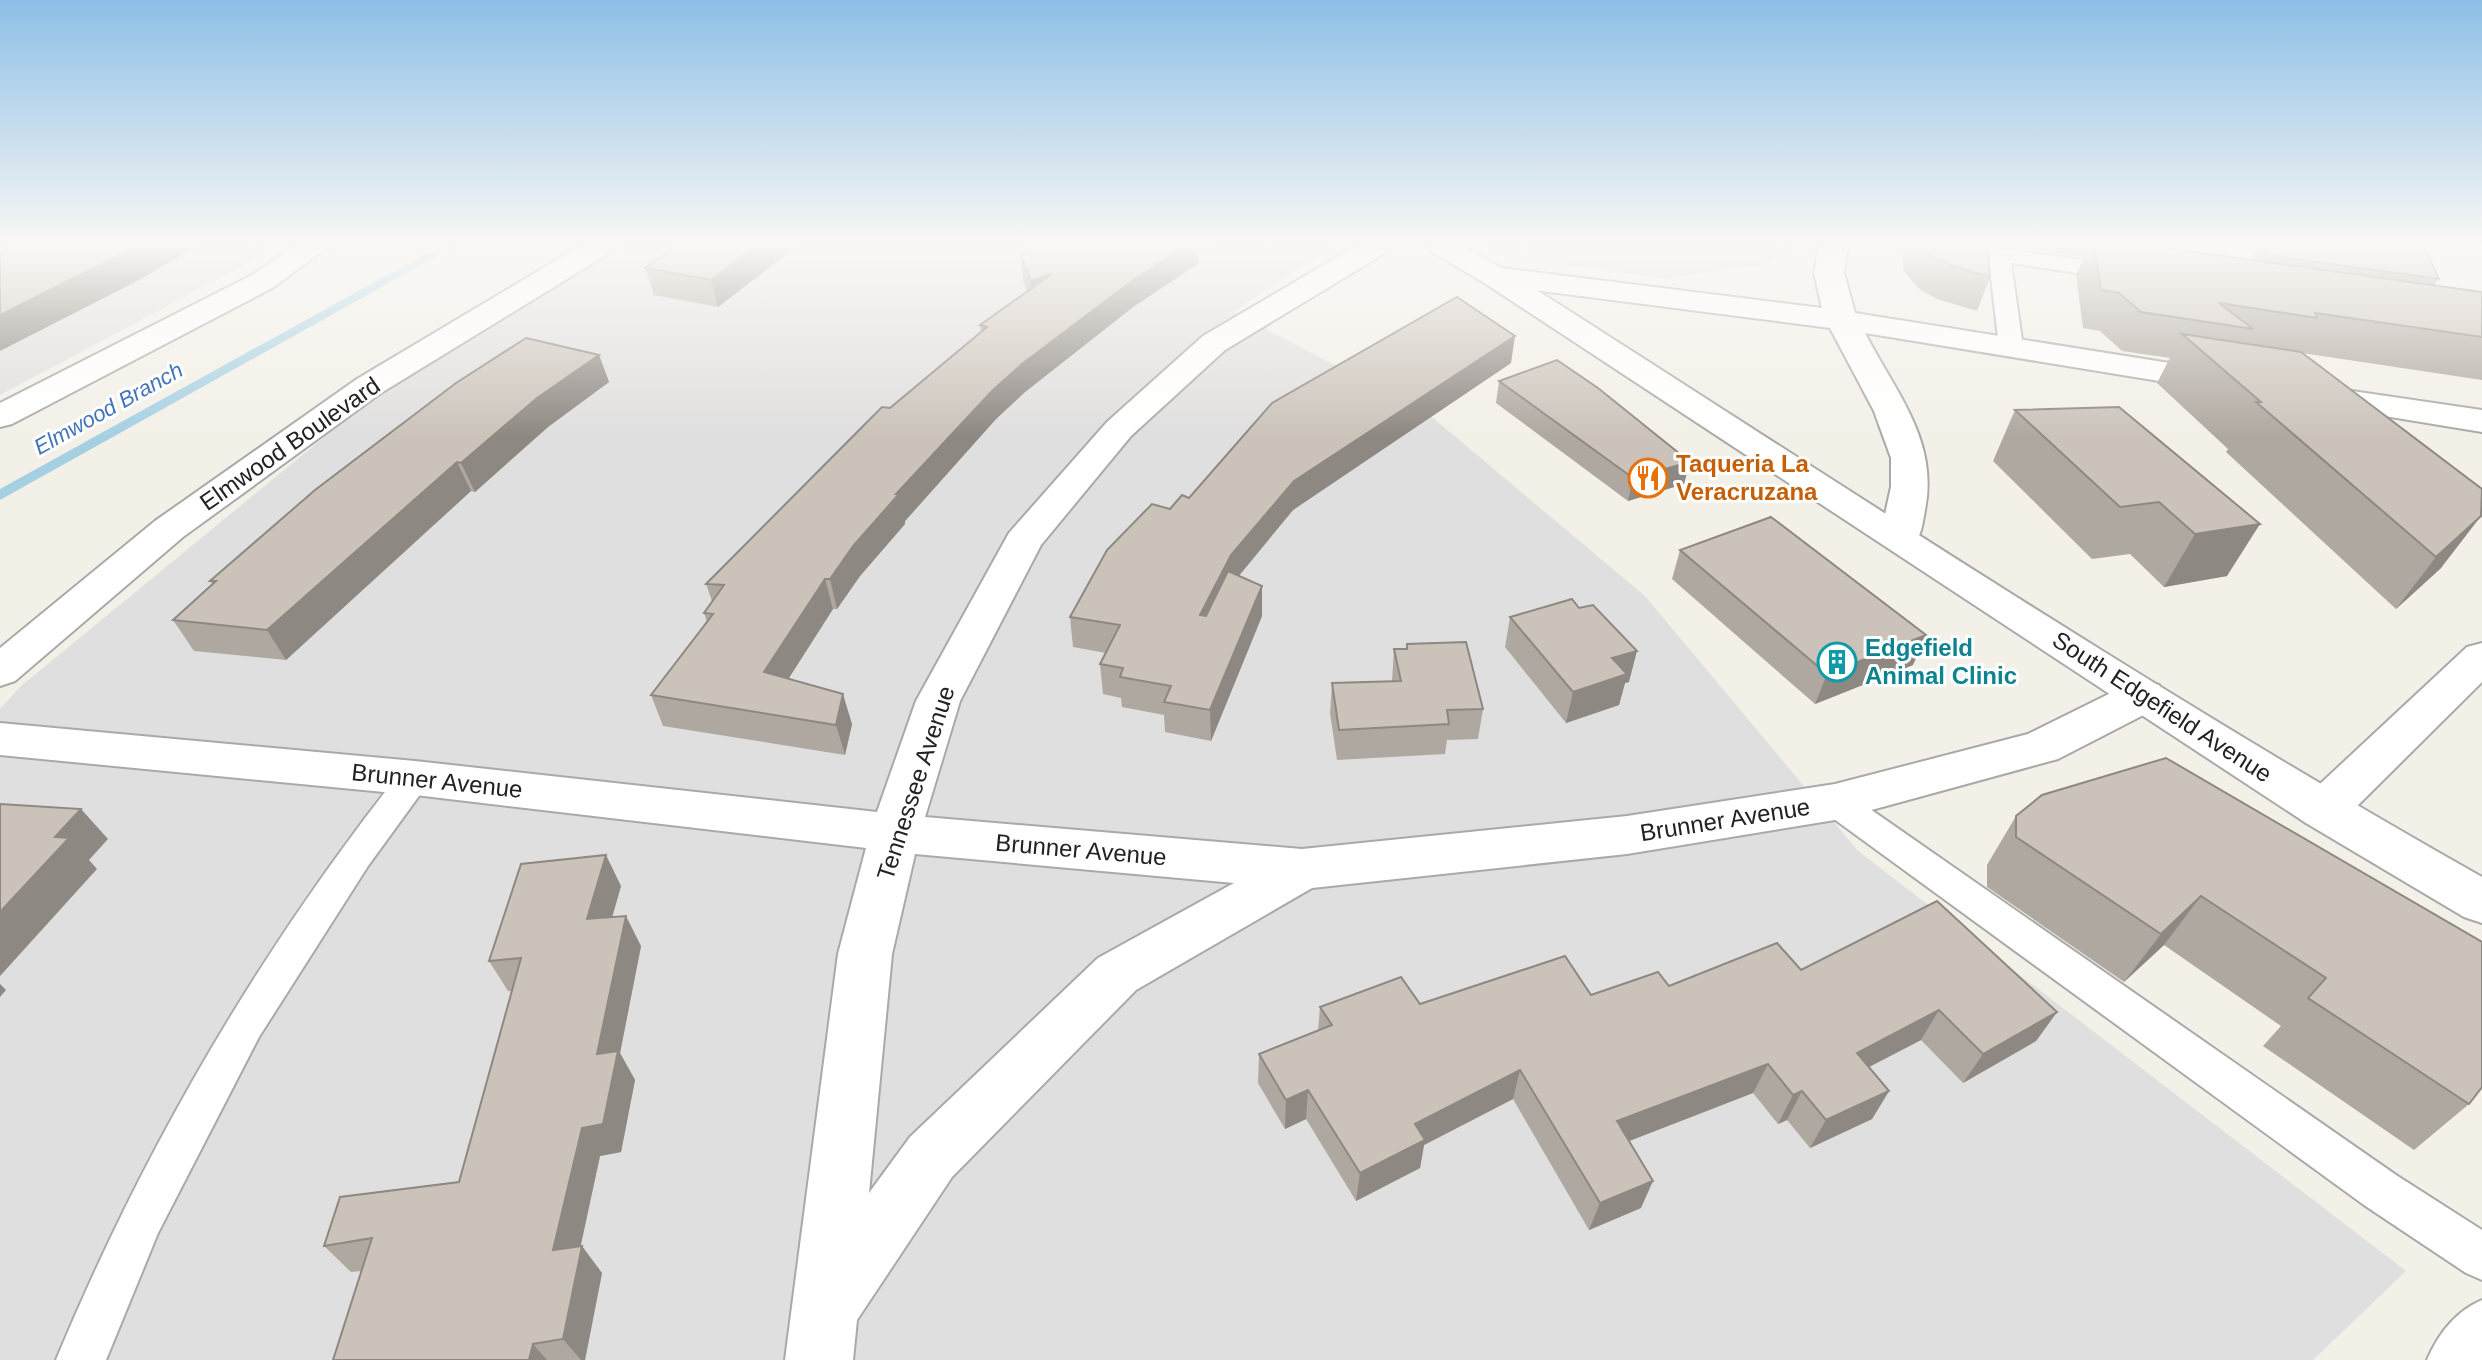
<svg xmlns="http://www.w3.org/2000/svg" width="2482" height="1360" font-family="Helvetica,sans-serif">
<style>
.residential{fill:#e0dfdf}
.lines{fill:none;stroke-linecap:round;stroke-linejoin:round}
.stream{fill:#a5d0e3;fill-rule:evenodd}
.service-casing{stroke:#a9a9a9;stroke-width:4}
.minor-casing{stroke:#a9a9a9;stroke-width:4}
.tertiary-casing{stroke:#a9a9a9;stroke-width:4}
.service{fill:#fff;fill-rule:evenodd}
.minor{fill:#fff;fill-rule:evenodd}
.tertiary{fill:#fff;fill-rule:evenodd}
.wall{fill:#afa8a0}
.shaded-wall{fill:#8e8882}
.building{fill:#cbc3ba;stroke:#8e8882;stroke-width:2}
.labels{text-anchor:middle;stroke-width:6;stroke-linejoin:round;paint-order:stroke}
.far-water-label{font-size:22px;font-style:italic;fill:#4475bb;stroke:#fff}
.street-label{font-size:24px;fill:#222;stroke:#fff}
.food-label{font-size:24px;font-weight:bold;fill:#c56008;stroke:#fff;text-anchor:start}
.culture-label{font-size:24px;font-weight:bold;fill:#0d838f;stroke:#fff;text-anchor:start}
</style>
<rect width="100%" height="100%" fill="#f3f0e8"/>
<g class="residential">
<path d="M 0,246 L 268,246 L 245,265 L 0,395 Z"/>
<path d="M 623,246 L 1335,246 L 1233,312 L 1427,413 L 1645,596 L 1858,851 L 2406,1271 L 2313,1360 L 0,1360 L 0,709 L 21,686 L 367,402 Z"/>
<path d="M 1483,246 L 1796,246 L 1770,263 L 1667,279 L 1499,255 Z"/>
</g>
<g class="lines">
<path class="stream" d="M 440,246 L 455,246 L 0,500 L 0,489 Z"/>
<defs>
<g id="service">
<path d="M 1930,246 L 1984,246 L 2123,266 L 2134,273 L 2123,280 L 2011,263 L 2023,347 L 2019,352 L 2003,352 L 1999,347 L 1989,260 L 1940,252 Z"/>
<path d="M 415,765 L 427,769 L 432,778 L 368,866 L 259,1037 L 158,1233 L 106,1360 L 56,1360 C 145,1146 259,951 403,769 Z"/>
<path d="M 1835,789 L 1847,793 L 2396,1175 L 2482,1230 L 2482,1280 L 2466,1273 L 2364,1205 L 1823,811 L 1817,802 L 1823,793 Z"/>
<path d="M 2482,1300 L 2482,1360 L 2427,1360 C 2438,1334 2456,1311 2482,1300 Z"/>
</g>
<g id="minor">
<path d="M 295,246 L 329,246 L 274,287 L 12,424 L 0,427 L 0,403 L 252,275 Z"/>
<path d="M 580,246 L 615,246 L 611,252 L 381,393 L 183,537 L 15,681 L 0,686 L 0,648 L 155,521 L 357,379 Z"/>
<path d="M 1356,246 L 1391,246 L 1387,252 L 1225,350 L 1131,436 L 1041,545 L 960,701 L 925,817 L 1302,849 L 1627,816 L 1835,784 L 2028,734 L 2127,685 L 2143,681 L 2159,685 L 2165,696 L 2159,707 L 2058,759 L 1835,820 L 1627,854 L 1312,888 L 1136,990 L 952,1177 L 857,1320 L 853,1360 L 785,1360 L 838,954 L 866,848 L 415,795 L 0,755 L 0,723 L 415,761 L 877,812 L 916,701 L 1009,533 L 1107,422 L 1203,336 ZM 915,854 L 1234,883 L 1098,958 L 910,1137 L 869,1193 L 892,954 Z"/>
<path d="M 1819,246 L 1848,246 L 1844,273 L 1855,313 L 2220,371 L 2232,374 L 2237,381 L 2232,388 L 2220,391 L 1865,333 C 1895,392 1939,440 1925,510 C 1923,523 1921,535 1914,545 L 1900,549 L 1886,545 L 1880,537 L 1891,487 L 1891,458 L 1874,411 L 1830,328 L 1494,285 L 1483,282 L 1479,276 L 1483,270 L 1494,267 L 1822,308 L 1814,273 Z"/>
<path d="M 2311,385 L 2482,410 L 2482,432 L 2299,402 L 2294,395 L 2299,388 Z"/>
<path d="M 2482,643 L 2482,682 L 2340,823 L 2323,828 L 2306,823 L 2299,810 L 2306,797 L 2467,647 Z"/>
</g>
<path id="tertiary" d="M 1428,246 L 1463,246 L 1505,270 C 1828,475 2148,689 2482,877 L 2482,923 L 2464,917 L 2306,823 L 1483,282 L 1432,252 Z"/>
</defs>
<use href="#service" class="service-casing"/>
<use href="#minor" class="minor-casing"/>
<use href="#tertiary" class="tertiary-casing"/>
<use href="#service" class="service"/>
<use href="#minor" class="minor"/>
<use href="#tertiary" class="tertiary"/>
</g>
<g class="wall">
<path d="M 797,246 L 718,307 L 654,295 L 645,268 Z"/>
<path d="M 1904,246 L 1988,246 L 1990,277 L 1977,311 L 1937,299 L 1918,288 L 1903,270 Z"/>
<path d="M 2014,246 L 2150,246 L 2254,261 L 2255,246 L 2424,246 L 2439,279 L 2434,285 L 2482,292 L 2482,380 L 2302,353 L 2482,489 L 2441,568 L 2396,609 L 2226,452 L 2228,449 L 2157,383 L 2170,358 L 2122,351 L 2100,331 L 2083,328 L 2076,275 L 2084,257 Z"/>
<path d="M 1199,251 L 1199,263 L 1133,307 L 1025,392 L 996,419 L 905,521 L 905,524 L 860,576 L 837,609 L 833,609 L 788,679 L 852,724 L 845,755 L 663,726 L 651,695 L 707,622 L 704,613 L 712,601 L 706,584 L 890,408 L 981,332 L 980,325 L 1027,291 L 1023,280 L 1020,254 Z"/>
<path d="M 599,355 L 609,382 L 548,427 L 475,492 L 471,491 L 286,660 L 194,651 L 173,620 L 212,584 L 210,581 Z"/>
<path d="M 1511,363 L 1293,510 L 1239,576 L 1262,586 L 1262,616 L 1211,741 L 1165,732 L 1164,715 L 1122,707 L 1121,698 L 1103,694 L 1100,664 L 1106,653 L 1073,647 L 1070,617 L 1170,509 L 1189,498 Z"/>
<path d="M 1499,381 L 1684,484 L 1628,501 L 1496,403 Z"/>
<path d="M 2119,407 L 2227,576 L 2164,587 L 2130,554 L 2092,559 L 1993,461 L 2015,410 Z"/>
<path d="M 1680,550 L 1913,665 L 1815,704 L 1672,579 Z"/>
<path d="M 1510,617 L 1629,682 L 1625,683 L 1619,705 L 1566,723 L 1505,647 Z"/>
<path d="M 1407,644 L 1483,709 L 1478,739 L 1447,740 L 1445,754 L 1337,760 L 1330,713 L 1332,683 L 1392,681 L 1394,649 L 1406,649 Z"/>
<path d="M 2166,758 L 2469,1104 L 2414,1150 L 2263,1046 L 2281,1026 L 2164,945 L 2124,982 L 1987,887 L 1987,865 L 2016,816 Z"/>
<path d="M 621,886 L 612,917 L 641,946 L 620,1053 L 635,1080 L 621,1152 L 600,1156 L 580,1247 L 602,1273 L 585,1360 L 333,1360 L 362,1271 L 351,1272 L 324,1246 L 459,1182 L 512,991 L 508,991 L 489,961 Z"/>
<path d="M 1801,970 L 2057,1012 L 2036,1041 L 1963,1083 L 1921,1040 L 1869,1067 L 1889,1091 L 1872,1119 L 1810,1148 L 1787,1120 L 1778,1124 L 1753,1093 L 1629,1141 L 1641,1208 L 1589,1230 L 1513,1099 L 1424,1145 L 1420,1168 L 1356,1201 L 1306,1119 L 1285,1129 L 1258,1083 L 1259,1054 L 1318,1031 L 1320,1007 L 1420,1004 L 1591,995 Z"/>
</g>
<g class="shaded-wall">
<path d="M 137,246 L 197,246 L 141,279 L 0,351 L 0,315 Z"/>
<path d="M 756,246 L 797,246 L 718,307 L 711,280 Z"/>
<path d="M 1184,246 L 1215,246 L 1199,251 L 1199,263 L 1133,307 L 1025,392 L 996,419 L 905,521 L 905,524 L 860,576 L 837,609 L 830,579 L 853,546 L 896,494 L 992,391 L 1022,364 L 1132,281 Z"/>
<path d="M 1052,274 L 1034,308 L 1031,281 Z"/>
<path d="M 1515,336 L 1511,363 L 1293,510 L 1231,585 L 1201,645 L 1200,615 L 1231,555 L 1294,481 Z"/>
<path d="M 599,355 L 609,382 L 548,427 L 475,492 L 461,463 L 537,398 Z"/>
<path d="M 457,462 L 471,491 L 286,660 L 267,630 Z"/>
<path d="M 1690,462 L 1684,484 L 1628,501 L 1633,478 Z"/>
<path d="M 2481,516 L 2441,568 L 2396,609 L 2436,557 Z"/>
<path d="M 2260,524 L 2227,576 L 2164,587 L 2195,534 Z"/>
<path d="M 825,579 L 833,609 L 773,703 L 764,672 Z"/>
<path d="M 1262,586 L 1262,616 L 1211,741 L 1210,710 Z"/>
<path d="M 1926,635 L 1913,665 L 1815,704 L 1827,674 Z"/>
<path d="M 1637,651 L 1629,682 L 1625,683 L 1619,705 L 1566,723 L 1573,692 L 1612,658 Z"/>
<path d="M 843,694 L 852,724 L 845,755 L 836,725 Z"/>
<path d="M 81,809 L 108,839 L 89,860 L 97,869 L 0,976 L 0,912 L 55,837 Z"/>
<path d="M 606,855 L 621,886 L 603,949 L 587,919 Z"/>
<path d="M 2201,896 L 2164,945 L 2124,982 L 2161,934 Z"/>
<path d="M 626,916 L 641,946 L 620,1053 L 635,1080 L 621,1152 L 600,1156 L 574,1277 L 553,1250 Z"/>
<path d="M 0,984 L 6,990 L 0,997 Z"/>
<path d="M 1939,1010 L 1921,1040 L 1840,1082 L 1857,1053 Z"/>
<path d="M 2057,1012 L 2036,1041 L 1963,1083 L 1983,1054 Z"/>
<path d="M 1768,1064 L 1753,1093 L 1606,1150 L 1617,1121 Z"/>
<path d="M 1520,1070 L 1513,1099 L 1424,1145 L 1420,1168 L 1356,1201 L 1360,1173 L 1415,1124 Z"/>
<path d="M 1308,1090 L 1306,1119 L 1285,1129 L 1286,1100 Z"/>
<path d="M 1802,1091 L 1787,1120 L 1778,1124 L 1793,1095 Z"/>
<path d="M 1889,1091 L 1872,1119 L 1810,1148 L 1826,1120 Z"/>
<path d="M 1653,1181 L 1641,1208 L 1589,1230 L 1600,1203 Z"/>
<path d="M 582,1246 L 602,1273 L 585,1360 L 581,1360 L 563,1339 Z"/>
<path d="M 533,1344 L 547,1360 L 529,1360 Z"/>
</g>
<g class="building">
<path d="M 17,246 L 137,246 L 0,315 L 0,254 Z"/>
<path d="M 678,246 L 756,246 L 711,280 L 645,268 Z"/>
<path d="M 1035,246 L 1185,246 L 1132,281 L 1022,364 L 992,391 L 896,494 L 899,494 L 853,546 L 830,579 L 825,579 L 764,672 L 843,694 L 836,725 L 651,695 L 713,614 L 704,613 L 724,585 L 706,584 L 882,407 L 890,408 L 987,327 L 980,325 L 1052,274 L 1031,281 L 1020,254 Z"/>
<path d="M 1923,246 L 1988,246 L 1990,277 L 1950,265 L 1930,255 Z"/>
<path d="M 2094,246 L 2150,246 L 2482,292 L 2482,337 L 2315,313 L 2317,318 L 2219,303 L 2253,329 L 2141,312 L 2119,293 L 2101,290 Z"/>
<path d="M 2267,246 L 2424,246 L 2439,279 L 2266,255 Z"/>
<path d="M 1457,297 L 1515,336 L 1294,481 L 1231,555 L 1200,615 L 1206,616 L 1228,571 L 1262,586 L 1210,710 L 1164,702 L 1171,686 L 1120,677 L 1123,668 L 1100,664 L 1120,625 L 1070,617 L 1107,550 L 1152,504 L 1170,509 L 1182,495 L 1189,498 L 1272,403 Z"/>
<path d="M 2182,334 L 2301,352 L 2482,489 L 2481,516 L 2436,557 L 2256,402 L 2261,402 Z"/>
<path d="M 526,338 L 599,355 L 537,398 L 461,463 L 457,462 L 267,630 L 173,620 L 216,581 L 210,581 L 315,490 L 456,383 Z"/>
<path d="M 1557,360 L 1598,388 L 1690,462 L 1633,478 L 1499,381 Z"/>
<path d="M 2119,407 L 2260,524 L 2195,534 L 2159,502 L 2120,507 L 2015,410 Z"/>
<path d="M 1771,517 L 1926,635 L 1827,674 L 1680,550 Z"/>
<path d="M 1572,599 L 1579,608 L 1593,605 L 1637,651 L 1612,658 L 1627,674 L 1573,692 L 1510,617 Z"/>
<path d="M 1466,642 L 1483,709 L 1447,710 L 1449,724 L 1339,730 L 1332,683 L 1401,681 L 1394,649 L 1407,649 L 1407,644 Z"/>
<path d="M 2166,758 L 2482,942 L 2482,1087 L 2469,1104 L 2308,998 L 2326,978 L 2201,896 L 2161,934 L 2016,837 L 2016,816 L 2042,795 Z"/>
<path d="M 0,804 L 81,809 L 55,837 L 69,838 L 0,912 Z"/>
<path d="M 606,855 L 587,919 L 626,916 L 597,1054 L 618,1051 L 603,1124 L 582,1128 L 553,1250 L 582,1246 L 563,1339 L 533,1344 L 529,1360 L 333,1360 L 372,1238 L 324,1246 L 340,1197 L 459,1182 L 521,958 L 489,961 L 521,864 Z"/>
<path d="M 1937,901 L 2057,1012 L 1983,1054 L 1939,1010 L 1857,1053 L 1889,1091 L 1826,1120 L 1802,1091 L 1793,1095 L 1768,1064 L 1617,1121 L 1653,1181 L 1600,1203 L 1520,1070 L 1415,1124 L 1425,1140 L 1360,1173 L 1308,1090 L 1286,1100 L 1259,1054 L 1332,1025 L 1320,1007 L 1401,977 L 1420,1004 L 1565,956 L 1591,995 L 1658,972 L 1669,986 L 1777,943 L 1801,970 Z"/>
</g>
<linearGradient id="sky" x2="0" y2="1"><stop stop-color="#8dbfe6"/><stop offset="0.56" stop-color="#faf8f5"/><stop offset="1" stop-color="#faf8f5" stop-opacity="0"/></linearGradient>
<rect width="2482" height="437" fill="url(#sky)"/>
<defs>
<symbol id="restaurant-ring" viewBox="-11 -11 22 22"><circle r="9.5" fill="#fff" stroke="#e8710a" stroke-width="1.5"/><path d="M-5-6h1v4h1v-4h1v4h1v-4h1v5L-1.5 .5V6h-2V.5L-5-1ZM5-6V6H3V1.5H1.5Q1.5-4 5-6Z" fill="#e8710a"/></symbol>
<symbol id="building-ring" viewBox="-11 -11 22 22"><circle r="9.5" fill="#fff" stroke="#0f9aa8" stroke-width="1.5"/><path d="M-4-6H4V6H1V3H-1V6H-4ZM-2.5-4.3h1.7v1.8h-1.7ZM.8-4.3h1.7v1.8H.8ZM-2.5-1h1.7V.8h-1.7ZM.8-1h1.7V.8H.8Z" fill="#0f9aa8"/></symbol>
</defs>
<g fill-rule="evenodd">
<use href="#restaurant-ring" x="1626" y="456" width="44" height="44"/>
<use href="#building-ring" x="1815" y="640" width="44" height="44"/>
</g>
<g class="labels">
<g class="far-water-label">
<text transform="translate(108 408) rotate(-29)" y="8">Elmwood Branch</text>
</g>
<g class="street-label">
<text transform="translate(290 444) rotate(-35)" y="8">Elmwood Boulevard</text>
<text transform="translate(2162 707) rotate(33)" y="8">South Edgefield Avenue</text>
<text transform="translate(437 781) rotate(6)" y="8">Brunner Avenue</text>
<text transform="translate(916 783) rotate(-72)" y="8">Tennessee Avenue</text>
<text transform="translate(1725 820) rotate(-9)" y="8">Brunner Avenue</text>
<text transform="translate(1081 850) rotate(5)" y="8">Brunner Avenue</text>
</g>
<g class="food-label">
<text x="1676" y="472">Taqueria La<tspan x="1676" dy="28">Veracruzana</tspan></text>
</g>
<g class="culture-label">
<text x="1865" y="656">Edgefield<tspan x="1865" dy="28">Animal Clinic</tspan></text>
</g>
</g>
</svg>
